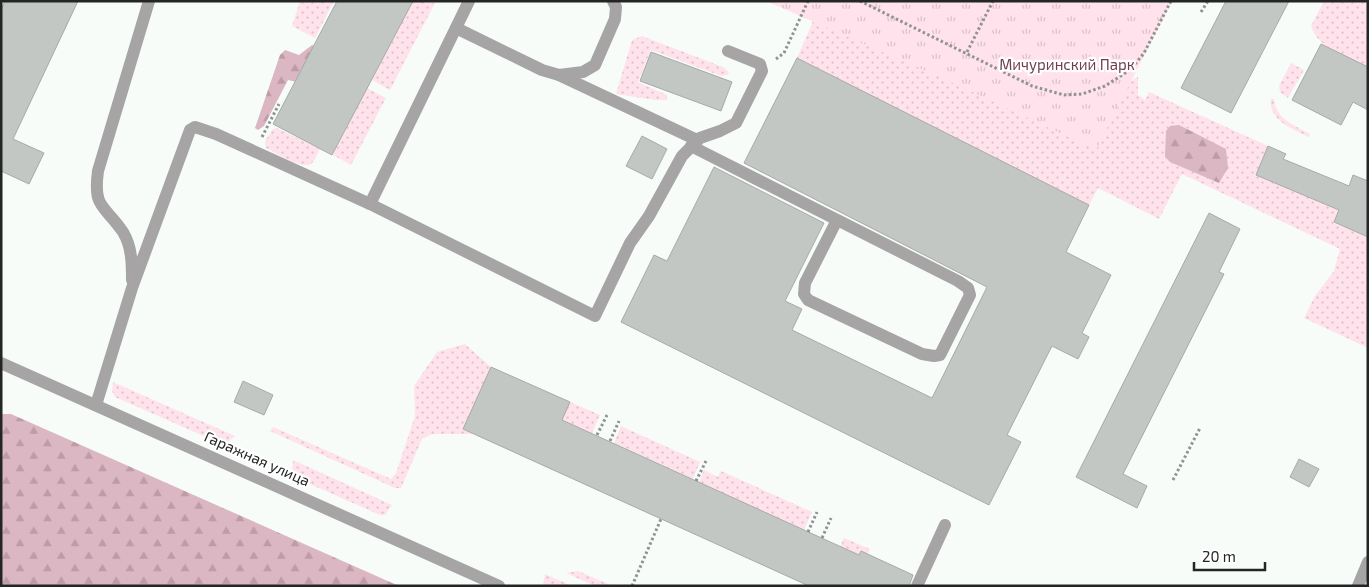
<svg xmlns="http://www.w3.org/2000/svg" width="1369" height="587" font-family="'Exo 2',sans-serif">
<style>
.grass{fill:url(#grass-dots)}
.forest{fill:url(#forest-firs)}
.park{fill:url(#park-tufts)}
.building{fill:#c2c7c4;stroke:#a6aba7}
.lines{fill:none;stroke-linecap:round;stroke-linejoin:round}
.path{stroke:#8f9391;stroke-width:3;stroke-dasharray:2.5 2.5;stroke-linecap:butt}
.minor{stroke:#a6a4a4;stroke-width:12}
.labels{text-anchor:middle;stroke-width:4.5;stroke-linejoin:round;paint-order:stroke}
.park-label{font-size:15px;fill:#703d51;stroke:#fff}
.street-label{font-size:15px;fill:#242625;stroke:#fff}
</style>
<defs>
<pattern id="grass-dots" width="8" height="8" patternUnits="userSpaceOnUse" patternTransform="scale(1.25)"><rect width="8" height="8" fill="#ffe2ec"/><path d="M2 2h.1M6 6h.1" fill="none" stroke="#dac2ca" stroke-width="1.8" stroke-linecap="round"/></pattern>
<pattern id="forest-firs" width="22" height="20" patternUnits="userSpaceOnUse" patternTransform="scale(1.25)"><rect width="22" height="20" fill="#dbb6c3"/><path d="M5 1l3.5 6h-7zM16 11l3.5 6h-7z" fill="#bc9ca7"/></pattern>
<pattern id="park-tufts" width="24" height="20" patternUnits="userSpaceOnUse" patternTransform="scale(1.25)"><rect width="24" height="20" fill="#ffe2ec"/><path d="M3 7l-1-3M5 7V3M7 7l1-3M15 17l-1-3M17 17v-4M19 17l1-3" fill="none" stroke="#dac2ca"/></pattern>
</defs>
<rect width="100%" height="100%" fill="#f7fcf9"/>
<g class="grass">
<path d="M 300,1 L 334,1 L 315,38 L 292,26 Z"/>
<path d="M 413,1 L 435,3 L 390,90 L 372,80 Z"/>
<path d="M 1324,1 L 1368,1 L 1368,67 C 1348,57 1318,49 1311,26 Z"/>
<path d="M 817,12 L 1117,88 L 1138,77 L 1138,95 L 1145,100 L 1149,92 L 1268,146 L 1256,175 L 1339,210 L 1334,223 L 1368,237 L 1368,348 L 1304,318 L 1315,296 L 1334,271 L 1340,249 L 1182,174 L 1159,219 L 1098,188 L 1089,205 L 797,58 Z"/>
<path d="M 642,36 L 723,67 L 729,72 L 728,75 L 721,76 L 651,50 L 638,82 L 667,95 L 667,100 L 655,100 L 616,94 L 632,40 Z"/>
<path d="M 1291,63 L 1304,70 L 1288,98 L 1280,92 L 1279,86 Z"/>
<path d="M 367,88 L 386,98 L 351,165 L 333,155 Z"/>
<path d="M 1271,99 L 1274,99 C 1276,119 1294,125 1310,134 L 1309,137 C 1293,129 1268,120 1271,99 Z"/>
<path d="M 277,128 L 320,149 C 317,154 315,161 311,164 C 303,170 274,152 266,148 L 265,141 L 273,129 Z"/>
<path d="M 465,344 L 491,367 L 463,429 L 473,434 L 432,434 L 422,439 L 401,488 L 395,488 L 270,431 L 273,427 L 391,479 L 396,473 L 415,416 L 414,386 L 437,352 Z"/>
<path d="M 113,382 L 235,436 L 224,445 L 115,397 L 112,391 Z"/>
<path d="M 570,402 L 600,415 L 592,433 L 562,420 Z"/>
<path d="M 621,426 L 700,462 L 693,479 L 614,443 Z"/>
<path d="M 293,460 L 392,505 L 385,515 L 380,515 L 292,476 Z"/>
<path d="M 704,470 L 718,477 L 721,471 L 812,512 L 804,530 L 699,482 Z"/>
<path d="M 844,538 L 870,549 L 868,554 L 861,551 L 845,586 L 823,586 Z"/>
<path d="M 578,571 L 613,586 L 595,586 L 566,573 Z"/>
<path d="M 545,574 L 572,586 L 543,586 Z"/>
</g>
<g class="forest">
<path d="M 312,45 L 318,47 L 300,83 L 288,80 L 264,126 L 258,130 L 255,128 L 280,55 L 285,50 L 299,55 Z"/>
<path d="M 1179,125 L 1226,149 L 1228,168 L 1219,183 L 1170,162 L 1165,157 L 1166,131 L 1170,126 Z"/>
<path d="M 1,414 L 11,414 L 399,586 L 1,586 Z"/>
</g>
<path class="park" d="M 766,1 L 1172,1 L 1096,150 L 960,86 Z"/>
<g class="building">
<path d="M 5,1 L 78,1 L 13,139 L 44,153 L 29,184 L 1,171 L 1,10 Z"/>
<path d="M 337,1 L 413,1 L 332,155 L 273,124 Z"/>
<path d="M 1226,1 L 1289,1 L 1231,113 L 1181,88 Z"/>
<path d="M 1321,44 L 1368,67 L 1368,110 L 1353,102 L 1341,125 L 1292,100 Z"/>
<path d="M 651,52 L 732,82 L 721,111 L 640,81 Z"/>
<path d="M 797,58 L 1089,205 L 1066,252 L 1111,275 L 1082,333 L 1089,337 L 1078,359 L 1052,346 L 1007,435 L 1021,442 L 989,505 L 621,322 L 654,255 L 667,261 L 714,167 L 824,223 L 785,301 L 802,309 L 792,330 L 932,398 L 987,287 L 744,163 Z"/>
<path d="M 642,136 L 667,149 L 652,179 L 626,166 Z"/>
<path d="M 1268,146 L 1286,154 L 1283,159 L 1349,186 L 1353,175 L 1368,181 L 1368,237 L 1334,222 L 1339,210 L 1256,175 Z"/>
<path d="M 1209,213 L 1240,229 L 1219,272 L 1224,274 L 1123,474 L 1147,486 L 1137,508 L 1076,477 Z"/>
<path d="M 491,367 L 570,402 L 562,420 L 859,555 L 861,551 L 913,575 L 909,586 L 809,586 L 463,429 Z"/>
<path d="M 243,381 L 273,395 L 264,415 L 234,402 Z"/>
<path d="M 1299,459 L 1319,469 L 1309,487 L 1290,477 Z"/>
</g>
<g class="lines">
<g class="path">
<path d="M 860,1 L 1032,86 L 1064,95 L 1082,94 L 1105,86 L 1130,70 L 1144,53 L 1171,1"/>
<path d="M 1201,12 L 1208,1"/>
<path d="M 967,52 L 993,1"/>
<path d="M 776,59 L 784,53 L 808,1"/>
<path d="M 262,137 L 279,104"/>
<path d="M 597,435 L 607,415"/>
<path d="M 610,441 L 619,421"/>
<path d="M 1173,480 L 1200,428"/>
<path d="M 696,481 L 706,461"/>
<path d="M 808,532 L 817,512"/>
<path d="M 822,538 L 831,518"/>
<path d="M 632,586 L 661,519"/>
</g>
<g class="minor">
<path d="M 456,28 L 542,70 L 559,75 L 583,72 L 595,65 L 615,19 L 616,7 L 613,1"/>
<path d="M 559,75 L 697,140"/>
<path d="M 691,146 L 958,281 L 968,288 L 970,295 L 940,355 L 934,356 L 922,354 L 808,300 L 804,294 L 805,283 L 837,220"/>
<path d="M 370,204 L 595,316 L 630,243 L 649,216 L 682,156 L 700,138 L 720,131 L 736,123 L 762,71 L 760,64 L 728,51"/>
<path d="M 132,280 C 132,264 132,247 123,232 C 104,204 93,209 98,171 L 149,1"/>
<path d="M 1,363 L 499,586"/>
<path d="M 96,405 L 132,288 L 190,130 L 195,127 L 216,134 L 370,204 L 469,1"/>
<path d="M 917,586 L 945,525"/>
<path d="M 1358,586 L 1368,562"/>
</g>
</g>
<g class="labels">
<g class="park-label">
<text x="1067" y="70">Мичуринский Парк</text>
</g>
<g class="street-label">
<text transform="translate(257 459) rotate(24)" y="5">Гаражная улица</text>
</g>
</g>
<rect width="1369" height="587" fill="none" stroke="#242625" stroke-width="5"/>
<path d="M1194 562v8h71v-8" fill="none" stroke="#242625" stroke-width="2.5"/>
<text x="1202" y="562" font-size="15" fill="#242625" stroke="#ffffff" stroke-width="4" paint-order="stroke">20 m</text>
</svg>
